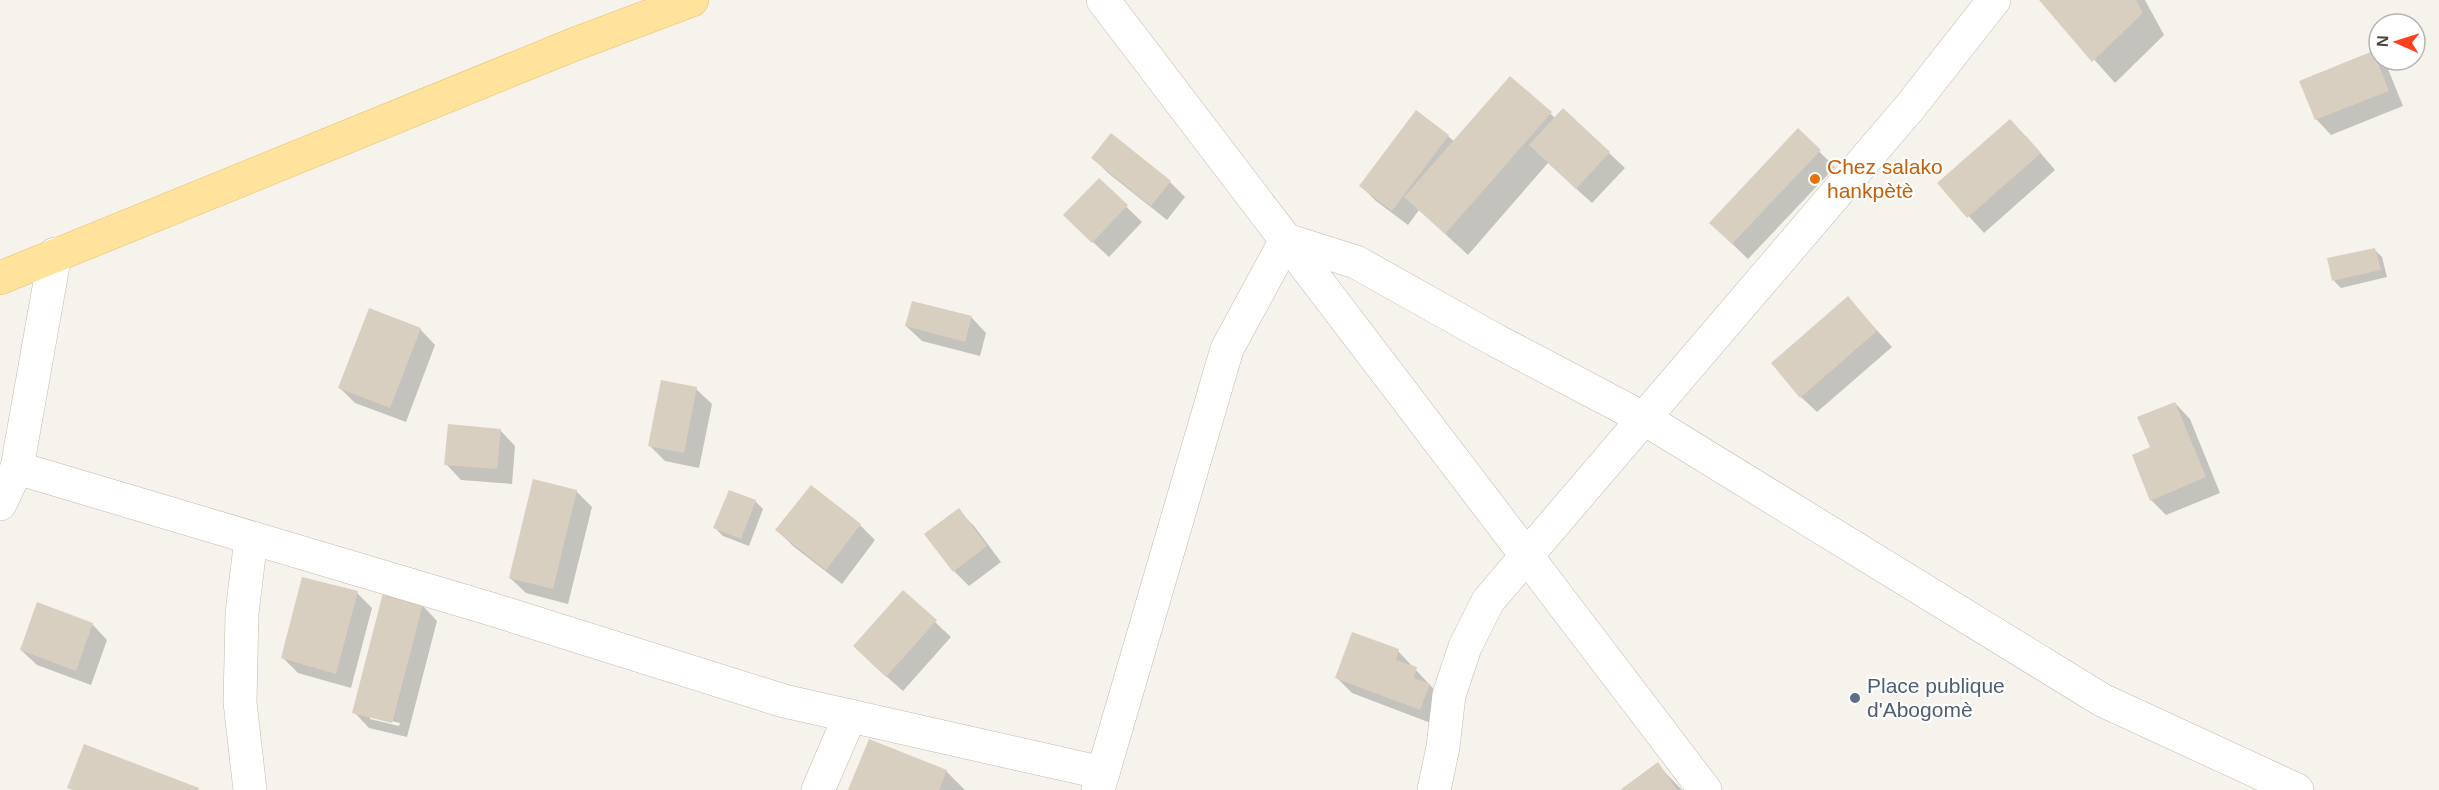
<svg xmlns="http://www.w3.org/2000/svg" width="2439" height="790" font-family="Arial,sans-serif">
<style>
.shadow{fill:#0003;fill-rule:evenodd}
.building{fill:#d8cfc1}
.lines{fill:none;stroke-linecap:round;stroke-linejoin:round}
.street-casing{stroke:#c2bbae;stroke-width:34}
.primary-casing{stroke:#e6c16a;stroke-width:34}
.street{stroke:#fff;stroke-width:33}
.primary{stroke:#ffe39c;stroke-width:33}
.food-dot{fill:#e8710a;stroke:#fff;stroke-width:2}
.service-dot{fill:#5c6f8a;stroke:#fff;stroke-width:2}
.labels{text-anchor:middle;stroke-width:4.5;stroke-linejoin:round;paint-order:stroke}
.food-label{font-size:21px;fill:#c56008;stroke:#fff;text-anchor:start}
.service-label{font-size:21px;fill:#4e5e75;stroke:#fff;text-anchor:start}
</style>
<rect width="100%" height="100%" fill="#f6f3ec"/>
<g class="shadow">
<path d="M 2041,0 L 2145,0 L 2164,35 L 2115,83 Z"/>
<path d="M 2373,53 L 2388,69 L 2403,106 L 2331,135 L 2316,119 Z"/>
<path d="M 1563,110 L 1625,168 L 1592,203 L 1548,163 L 1468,255 L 1419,210 L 1408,225 L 1376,201 L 1361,186 L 1448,136 L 1455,142 L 1551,114 L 1556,119 Z"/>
<path d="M 1798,131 L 1835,167 L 1748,259 L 1726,238 Z"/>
<path d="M 2026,136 L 2055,170 L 1984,233 L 1939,183 Z"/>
<path d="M 1093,158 L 1170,182 L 1185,197 L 1167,220 L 1108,173 Z"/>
<path d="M 1099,180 L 1142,222 L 1109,257 L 1081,231 Z"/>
<path d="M 2374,249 L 2382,257 L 2387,277 L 2341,288 L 2334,281 Z"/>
<path d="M 1848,298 L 1892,347 L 1817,412 L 1801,397 Z"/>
<path d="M 971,317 L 986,333 L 980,356 L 922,341 L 906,326 Z"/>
<path d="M 420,329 L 435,345 L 406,422 L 355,403 L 340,388 Z"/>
<path d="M 696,389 L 712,404 L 699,468 L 665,461 L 649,445 Z"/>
<path d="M 2175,403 L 2190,419 L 2220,493 L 2166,515 L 2151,500 L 2152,448 Z"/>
<path d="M 500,430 L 515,446 L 512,484 L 461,480 L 446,464 Z"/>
<path d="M 576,491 L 592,507 L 568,604 L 526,593 L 510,578 Z"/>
<path d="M 755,501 L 763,509 L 749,546 L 723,536 L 715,528 Z"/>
<path d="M 958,510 L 974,526 L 1001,562 L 969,586 L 954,571 Z"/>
<path d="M 860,525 L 875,540 L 842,584 L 793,546 L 777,530 Z"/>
<path d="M 903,592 L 951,637 L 903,691 L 870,662 Z"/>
<path d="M 357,593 L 372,608 L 351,688 L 298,673 L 283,658 Z"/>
<path d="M 422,605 L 437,621 L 407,737 L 369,728 L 354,712 ZM 370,716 L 400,723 L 399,726 L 370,719 Z"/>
<path d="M 92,624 L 107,640 L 91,685 L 37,665 L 21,650 Z"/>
<path d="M 1398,651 L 1445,701 L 1436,725 L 1352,693 L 1337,678 Z"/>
<path d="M 1657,764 L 1682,790 L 1622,790 Z"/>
<path d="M 946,771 L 965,790 L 850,790 Z"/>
</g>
<g class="building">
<path d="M 2039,0 L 2136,0 L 2143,13 L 2092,62 Z"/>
<path d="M 2373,51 L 2389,91 L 2315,120 L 2299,81 Z"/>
<path d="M 1510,76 L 1552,112 L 1445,234 L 1404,197 Z"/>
<path d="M 1563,108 L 1610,152 L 1576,189 L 1529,145 Z"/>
<path d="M 1416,110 L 1449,135 L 1392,211 L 1359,186 Z"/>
<path d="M 2010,119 L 2041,153 L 1967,218 L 1937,183 Z"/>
<path d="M 1798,128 L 1821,150 L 1732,244 L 1709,223 Z"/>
<path d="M 1111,133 L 1171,181 L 1151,206 L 1091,158 Z"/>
<path d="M 1099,178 L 1128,205 L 1092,243 L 1063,215 Z"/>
<path d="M 2375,248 L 2381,270 L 2332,281 L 2327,258 Z"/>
<path d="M 1848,296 L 1877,331 L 1800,398 L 1771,363 Z"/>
<path d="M 912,301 L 972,316 L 965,342 L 905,326 Z"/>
<path d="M 369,308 L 421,328 L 390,408 L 338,388 Z"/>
<path d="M 661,380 L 697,387 L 684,453 L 648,446 Z"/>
<path d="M 2175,402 L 2206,477 L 2150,501 L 2132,455 L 2150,447 L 2137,417 Z"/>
<path d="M 448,424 L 501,429 L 497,469 L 444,465 Z"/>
<path d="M 533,479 L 577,490 L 553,589 L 509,578 Z"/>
<path d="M 811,485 L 861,524 L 826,570 L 775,530 Z"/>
<path d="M 729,490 L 756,500 L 741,539 L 713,528 Z"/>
<path d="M 959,508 L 987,546 L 953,572 L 924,534 Z"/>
<path d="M 302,577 L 358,591 L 336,674 L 281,658 Z"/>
<path d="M 903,590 L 937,620 L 886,677 L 853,646 Z"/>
<path d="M 383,593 L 423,604 L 392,723 L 352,713 Z"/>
<path d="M 37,602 L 93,623 L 76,671 L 20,650 Z"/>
<path d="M 1352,632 L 1399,649 L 1396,660 L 1417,667 L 1414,678 L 1430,684 L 1420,710 L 1335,678 Z"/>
<path d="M 869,739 L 947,770 L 939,790 L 848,790 Z"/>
<path d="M 84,744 L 199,788 L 198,790 L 73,790 L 67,788 Z"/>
<path d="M 1658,762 L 1677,790 L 1620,790 Z"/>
</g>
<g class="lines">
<defs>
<g id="street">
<path d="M 1103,0 L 1705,790"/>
<path d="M 17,468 L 491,609 L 784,701 L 1103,773"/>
<path d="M 0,504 L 17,468 L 55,254"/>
<path d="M 250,790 L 240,702 L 242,613 L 251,539"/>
<path d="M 818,790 L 850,716"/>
<path d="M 1098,790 L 1227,349 L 1286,240 L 1356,262 L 1495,340 L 1645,419 L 2102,700 L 2297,790"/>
<path d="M 1434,790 L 1443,747 L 1449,695 L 1465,647 L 1488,601 L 1910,107 L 1994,0"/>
</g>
<path id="primary" d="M 0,278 L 575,44 L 692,0"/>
</defs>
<use href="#street" class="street-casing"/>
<use href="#primary" class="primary-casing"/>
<use href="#street" class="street"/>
<use href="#primary" class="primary"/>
</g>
<circle class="food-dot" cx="1815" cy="179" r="6"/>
<circle class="service-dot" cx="1855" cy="698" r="6"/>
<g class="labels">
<g class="food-label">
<text x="1827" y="174">Chez salako<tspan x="1827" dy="24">hankpètè</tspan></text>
</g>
<g class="service-label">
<text x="1867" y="693">Place publique<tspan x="1867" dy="24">d'Abogomè</tspan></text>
</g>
</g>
<g transform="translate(2397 42) rotate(273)"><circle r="28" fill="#ffffff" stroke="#b7b4b0" stroke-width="1.5"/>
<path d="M0-4.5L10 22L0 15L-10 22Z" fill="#fc3f1d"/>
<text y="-9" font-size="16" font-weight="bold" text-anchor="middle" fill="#4b4439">N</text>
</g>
</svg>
